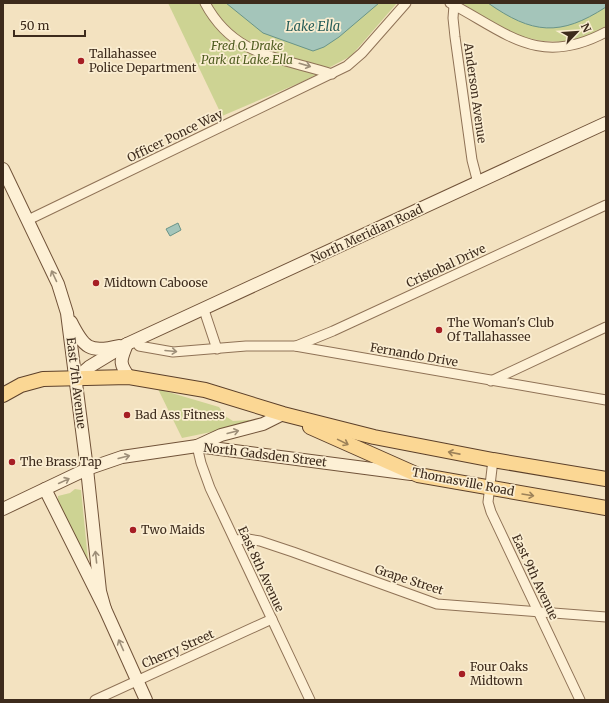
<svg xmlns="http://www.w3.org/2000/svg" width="609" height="703" font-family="Merriweather,serif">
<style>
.green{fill:#cdd393}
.water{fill:#a4c5ba;stroke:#699488}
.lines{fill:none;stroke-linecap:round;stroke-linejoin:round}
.street-casing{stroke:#8f7256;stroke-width:11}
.secondary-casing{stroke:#715339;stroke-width:14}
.primary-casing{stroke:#5c402a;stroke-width:16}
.street{stroke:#fdf0d5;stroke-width:9}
.secondary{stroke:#fdf0d5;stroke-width:12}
.primary{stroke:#fbd794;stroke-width:14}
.oneway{stroke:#9d8e78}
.oneway2{stroke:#9c8158}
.poi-dot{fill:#a61e24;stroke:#faedd1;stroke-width:1.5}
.labels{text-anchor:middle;stroke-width:3.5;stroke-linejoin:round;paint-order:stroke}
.park-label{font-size:12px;font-style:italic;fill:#4f5c20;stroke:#faedd1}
.poi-label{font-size:12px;fill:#3d2b1c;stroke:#faedd1;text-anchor:start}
.street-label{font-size:12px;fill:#3d2b1c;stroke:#faedd1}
.water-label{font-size:13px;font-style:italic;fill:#295e59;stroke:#faedd1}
</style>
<rect width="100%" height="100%" fill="#f3e2c0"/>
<g class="green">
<path d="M 168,3 L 397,3 L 351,56 L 304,81 L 222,116 Z"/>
<path d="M 462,3 L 606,3 L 606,26 L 589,35 L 565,42 L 543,41 L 512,35 Z"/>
<path d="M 158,389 L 219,407 L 225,416 L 233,421 L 249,420 L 250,424 L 182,438 Z"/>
<path d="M 75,489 L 81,490 L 89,570 L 58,501 L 58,496 L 70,493 Z"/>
</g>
<g class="water">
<path d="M 226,3 L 379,3 L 339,37 L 324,47 L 313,51 L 263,33 Z"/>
<path d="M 488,3 L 606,3 L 606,7 C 560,37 532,34 488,3 Z"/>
<path d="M 178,223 L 181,230 L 170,236 L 166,229 Z"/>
</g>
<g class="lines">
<defs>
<g id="street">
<path d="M 205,3 C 234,57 279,57 332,74"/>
<path d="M 450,3 C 507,33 539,68 606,32"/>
<path d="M 454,5 L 453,18 L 455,37 L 472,160 L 478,183"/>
<path d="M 28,220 L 347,66 L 362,53 L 406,3"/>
<path d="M 204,310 L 217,349"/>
<path d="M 135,341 L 139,346 L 173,352 L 246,346 L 295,346 L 606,400"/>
<path d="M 296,346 L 333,331 L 606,205"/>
<path d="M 491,381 L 606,327"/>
<path d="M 197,446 L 201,463 L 210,488 L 310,700"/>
<path d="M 493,460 L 488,502 L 491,512 L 580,700"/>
<path d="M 235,540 L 248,539 L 260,541 L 293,552 L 437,604 L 606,617"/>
<path d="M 95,700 L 272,619"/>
</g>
<g id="secondary">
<path d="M 3,169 L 58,284 L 67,313 L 87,469 L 100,591 L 105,609"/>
<path d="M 71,322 C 84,348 89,353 119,346"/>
<path d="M 127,344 C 121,360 118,362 129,377"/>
<path d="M 75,379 L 89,367 L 127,344 L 606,123"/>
<path d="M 197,446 L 221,435 L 263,424 L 283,414"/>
<path d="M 45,489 L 105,609 L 146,700"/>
<path d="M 3,509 L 87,469 L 122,457 L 197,446 L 411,474"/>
</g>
<g id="primary">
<path d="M 3,395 L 21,385 L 43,379 L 129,377 L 205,390 L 283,414 L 374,437 L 493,460 L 606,479"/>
<path d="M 310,427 L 418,475 L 606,508"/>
</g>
</defs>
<use href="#street" class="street-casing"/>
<use href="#secondary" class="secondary-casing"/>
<use href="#primary" class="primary-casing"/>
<use href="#street" class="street"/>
<use href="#secondary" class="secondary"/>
<use href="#primary" class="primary"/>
</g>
<defs><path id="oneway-shaft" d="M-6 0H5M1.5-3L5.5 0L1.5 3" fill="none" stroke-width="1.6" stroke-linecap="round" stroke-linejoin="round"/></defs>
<g class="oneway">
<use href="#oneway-shaft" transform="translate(305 65) rotate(16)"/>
<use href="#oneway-shaft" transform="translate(54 276) rotate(-115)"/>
<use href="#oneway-shaft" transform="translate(171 351) rotate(5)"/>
<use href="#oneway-shaft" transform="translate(233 432) rotate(-14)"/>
<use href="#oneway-shaft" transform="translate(124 457) rotate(-14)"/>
<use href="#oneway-shaft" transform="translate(64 481) rotate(-25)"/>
<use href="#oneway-shaft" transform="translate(96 557) rotate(-96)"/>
<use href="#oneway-shaft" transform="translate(121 645) rotate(-114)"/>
</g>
<g class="oneway2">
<use href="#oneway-shaft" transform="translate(343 442) rotate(26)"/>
<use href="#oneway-shaft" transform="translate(454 453) rotate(-169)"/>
<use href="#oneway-shaft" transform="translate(528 495) rotate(9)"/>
</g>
<g class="poi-dot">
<circle cx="81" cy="61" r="4"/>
<circle cx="96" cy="283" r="4"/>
<circle cx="439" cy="330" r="4"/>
<circle cx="127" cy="415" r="4"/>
<circle cx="12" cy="462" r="4"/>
<circle cx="133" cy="530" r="4"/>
<circle cx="462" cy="674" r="4"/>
</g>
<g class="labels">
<g class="park-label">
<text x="247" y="50">Fred O. Drake<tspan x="247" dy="14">Park at Lake Ella</tspan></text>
</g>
<g class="poi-label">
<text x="89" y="58">Tallahassee<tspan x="89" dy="14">Police Department</tspan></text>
<text x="104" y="287">Midtown Caboose</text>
<text x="447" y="327">The Woman's Club<tspan x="447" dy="14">Of Tallahassee</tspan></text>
<text x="135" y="419">Bad Ass Fitness</text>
<text x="20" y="466">The Brass Tap</text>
<text x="141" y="534">Two Maids</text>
<text x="470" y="671">Four Oaks<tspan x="470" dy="14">Midtown</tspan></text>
</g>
<g class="street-label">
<text transform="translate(475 93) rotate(82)" y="4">Anderson Avenue</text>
<text transform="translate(175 136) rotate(-26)" y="4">Officer Ponce Way</text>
<text transform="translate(367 234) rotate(-25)" y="4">North Meridian Road</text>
<text transform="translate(446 266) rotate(-25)" y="4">Cristobal Drive</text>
<text transform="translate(414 355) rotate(10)" y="4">Fernando Drive</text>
<text transform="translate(76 383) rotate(83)" y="4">East 7th Avenue</text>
<text transform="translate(265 455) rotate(7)" y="4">North Gadsden Street</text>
<text transform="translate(463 482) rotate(11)" y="4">Thomasville Road</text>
<text transform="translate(261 569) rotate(65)" y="4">East 8th Avenue</text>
<text transform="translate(535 577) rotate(65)" y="4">East 9th Avenue</text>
<text transform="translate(409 580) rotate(18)" y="4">Grape Street</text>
<text transform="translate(178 649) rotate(-24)" y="4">Cherry Street</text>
</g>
<g class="water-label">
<text x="313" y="31">Lake Ella</text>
</g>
</g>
<rect width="609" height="703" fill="none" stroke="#3d2b1c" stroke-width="8"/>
<g transform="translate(577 32) rotate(65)" stroke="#faedd1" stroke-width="3" paint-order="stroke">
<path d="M0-3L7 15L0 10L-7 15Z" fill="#3d2b1c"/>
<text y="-6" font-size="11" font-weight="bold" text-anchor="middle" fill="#3d2b1c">N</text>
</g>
<path d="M14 30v6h71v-6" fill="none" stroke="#3d2b1c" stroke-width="2"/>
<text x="20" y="30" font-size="12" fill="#3d2b1c" stroke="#faedd1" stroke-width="3" paint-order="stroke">50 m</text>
</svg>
